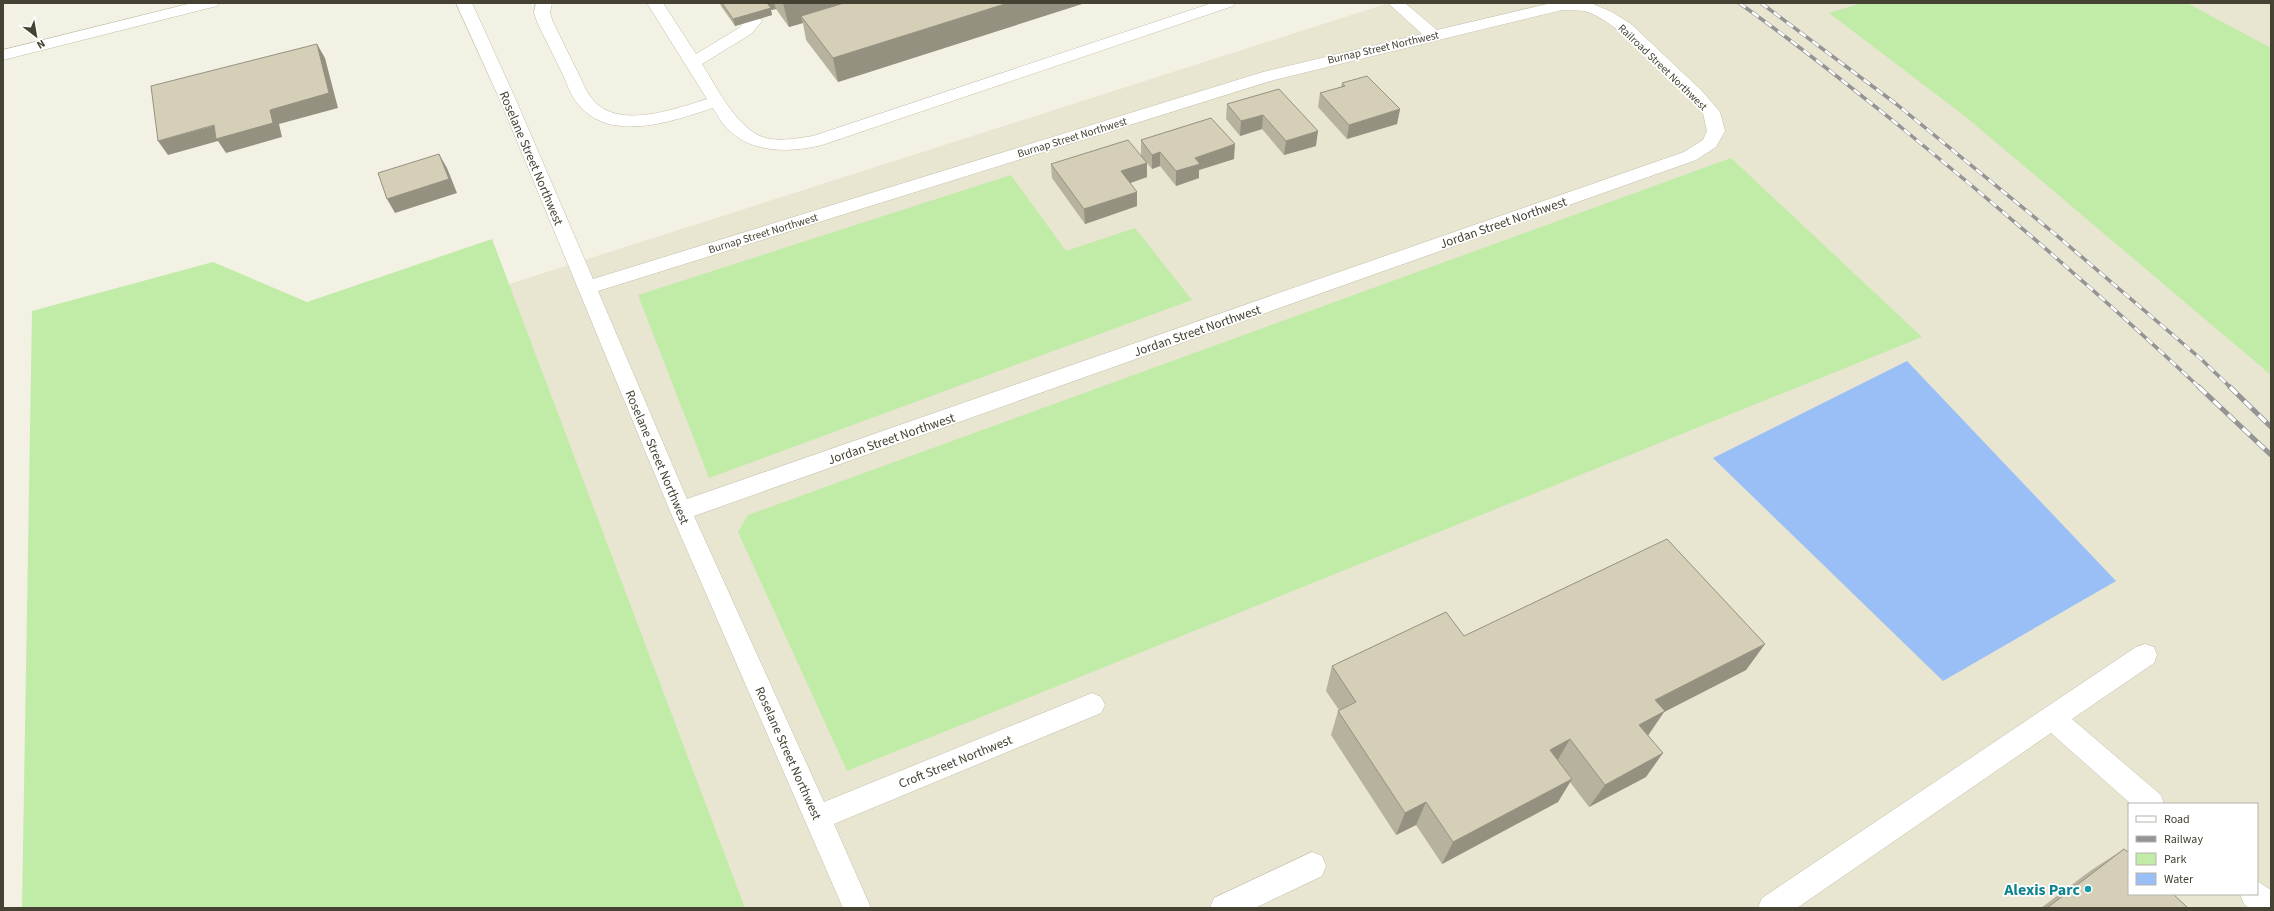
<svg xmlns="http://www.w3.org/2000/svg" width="2274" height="911" font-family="'Source Sans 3',sans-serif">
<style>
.residential{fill:#e8e5d1;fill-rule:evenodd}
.green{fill:#c1eca8}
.water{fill:#99bff6}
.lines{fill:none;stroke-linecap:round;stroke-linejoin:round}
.minor-casing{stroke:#c2bea8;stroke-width:1}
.minor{fill:#fff;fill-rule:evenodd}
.rail-far1-casing{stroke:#949494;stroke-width:3.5}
.rail-casing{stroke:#949494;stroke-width:5}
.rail-far1{stroke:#fff;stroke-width:2.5;stroke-dasharray:8;stroke-linecap:butt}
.rail{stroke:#fff;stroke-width:3.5;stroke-dasharray:10;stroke-linecap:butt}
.wall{fill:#b7b29e}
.shaded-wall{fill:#959181}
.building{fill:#d5cfb8;stroke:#959181}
.culture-dot{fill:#0f9aa8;stroke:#fff;stroke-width:1.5}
.labels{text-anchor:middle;stroke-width:3.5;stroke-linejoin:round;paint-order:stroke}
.far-street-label{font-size:11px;fill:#454233;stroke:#fff}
.street-label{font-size:13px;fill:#454233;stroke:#fff}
.near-culture-label{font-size:16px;font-weight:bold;fill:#0d838f;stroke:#fff;text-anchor:end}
</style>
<rect width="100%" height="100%" fill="#f3f1e3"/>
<path class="residential" d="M 1389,3 L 2271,3 L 2271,908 L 22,908 L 49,431 ZM 2129,804 L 2257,804 L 2257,894 L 2129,894 Z"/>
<g class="green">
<path d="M 1862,3 L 2187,3 L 2271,48 L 2271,375 L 1966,117 L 1829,13 Z"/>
<path d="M 1731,158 L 1922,337 L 847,771 L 738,532 L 748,515 Z"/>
<path d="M 1011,175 L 1066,251 L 1135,228 L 1192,300 L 709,478 L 638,295 Z"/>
<path d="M 492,239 L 745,908 L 22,908 L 32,311 L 213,262 L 307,302 Z"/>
</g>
<path class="water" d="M 1907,361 L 2116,581 L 1943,681 L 1713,458 Z"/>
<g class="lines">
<defs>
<g id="minor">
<path d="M 192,3 L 219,3 L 217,6 L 3,60 L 3,50 Z"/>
<path d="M 456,3 L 472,3 L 516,100 L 593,279 L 1263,72 L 1422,34 L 1388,3 L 1405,3 L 1437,30 L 1551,3 L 1593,4 L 1612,12 L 1631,24 L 1702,91 L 1720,112 L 1725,131 L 1716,147 L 1696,160 L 694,516 L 824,802 L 1092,693 L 1101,697 L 1105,705 L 1101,713 L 834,824 L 871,908 L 843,908 L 670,511 L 500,100 ZM 1562,10 C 1569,10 1577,10 1584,11 C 1616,18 1680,87 1703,113 L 1707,131 L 1703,140 L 1684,152 L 687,499 L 598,291 L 1274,80 Z"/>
<path d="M 536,3 L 552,3 L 550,13 L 553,22 C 562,40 571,59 580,77 C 583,83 586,91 590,96 C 614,132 675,109 707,99 L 647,3 L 663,3 L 696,54 L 739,28 L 748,18 L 760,18 L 762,21 L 751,34 L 702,64 C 718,89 739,134 770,139 C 785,141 799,138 813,136 L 1212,3 L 1235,3 L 1233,6 L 822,145 C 790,153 749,154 725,126 C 720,121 717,114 713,108 C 673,121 610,144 578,104 C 571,96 568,86 564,77 C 555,59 546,40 537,22 L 534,13 Z"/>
<path d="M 2145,644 L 2154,647 L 2157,655 L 2154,663 L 2072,719 L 2161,795 L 2164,804 L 2131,804 L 2051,733 L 1797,908 L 1758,908 L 1762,898 L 2136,647 Z"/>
<path d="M 1312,852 L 1322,856 L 1326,866 L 1322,876 L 1255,908 L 1210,908 L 1214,898 Z"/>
<path d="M 2257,881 L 2271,890 L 2271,908 L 2249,908 L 2244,904 L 2240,894 L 2257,894 Z"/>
</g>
</defs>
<use href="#minor" class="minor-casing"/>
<use href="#minor" class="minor"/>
<defs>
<g id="rail-far1">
<path d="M 1739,3 C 1795,42 1848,85 1902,128 C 2004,211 2104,298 2200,388"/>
<path d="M 1761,3 L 1895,103 L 2055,234 L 2201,359 L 2231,388"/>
</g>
<g id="rail">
<path d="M 2199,387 L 2271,455"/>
<path d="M 2230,387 L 2271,427"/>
</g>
</defs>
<use href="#rail-far1" class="rail-far1-casing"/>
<use href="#rail" class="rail-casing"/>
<use href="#rail-far1" class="rail-far1"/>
<use href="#rail" class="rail"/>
</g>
<g class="wall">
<path d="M 720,3 L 1085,3 L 838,82 L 806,40 L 803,23 L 789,27 L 776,9 L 771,10 L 772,15 L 735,26 L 721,6 Z"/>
<path d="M 1342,83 L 1400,109 L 1397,124 L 1347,139 L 1318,107 L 1320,93 L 1341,87 Z"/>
<path d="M 1279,89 L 1316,146 L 1284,155 L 1262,129 L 1240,136 L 1226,119 L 1227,104 Z"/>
<path d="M 1141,140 L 1234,159 L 1199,170 L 1199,178 L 1176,186 L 1160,166 L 1152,169 L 1147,163 L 1147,177 L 1130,183 L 1137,206 L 1085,224 L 1052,178 L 1051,164 L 1141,155 Z"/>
<path d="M 1464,636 L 1765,644 L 1746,670 L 1664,712 L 1648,736 L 1646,777 L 1589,807 L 1570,782 L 1558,802 L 1442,864 L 1416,825 L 1396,835 L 1331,735 L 1338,711 L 1339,710 L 1326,691 L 1332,666 Z"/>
<path d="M 2124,849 L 2188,908 L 2041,908 L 2090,871 Z"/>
</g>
<g class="shaded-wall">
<path d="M 767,3 L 774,3 L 776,9 L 771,10 L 772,15 L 735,26 L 733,19 Z"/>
<path d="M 783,3 L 868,3 L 801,16 L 803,23 L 789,27 Z"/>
<path d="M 1008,3 L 1085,3 L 838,82 L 833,58 Z"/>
<path d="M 317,44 L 325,58 L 338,108 L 279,124 L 282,137 L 226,153 L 218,141 L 168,155 L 158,141 L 270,110 Z"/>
<path d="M 1400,109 L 1397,124 L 1347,139 L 1349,125 Z"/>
<path d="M 1263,115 L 1262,129 L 1240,136 L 1241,121 Z"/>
<path d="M 1318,131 L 1316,146 L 1284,155 L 1286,141 Z"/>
<path d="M 1235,144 L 1234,159 L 1199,170 L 1199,178 L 1176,186 L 1176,171 L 1195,158 Z"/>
<path d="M 1160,152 L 1160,166 L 1152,169 L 1152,155 Z"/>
<path d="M 439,154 L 447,168 L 457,193 L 395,213 L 387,199 Z"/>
<path d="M 1147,163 L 1147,177 L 1122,186 L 1121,171 Z"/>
<path d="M 1137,192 L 1137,206 L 1085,224 L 1084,209 Z"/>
<path d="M 1765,644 L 1746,670 L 1664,712 L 1648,735 L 1622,749 L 1655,700 Z"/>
<path d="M 1570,739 L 1556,763 L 1550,750 Z"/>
<path d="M 1663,753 L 1646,777 L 1589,807 L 1605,785 Z"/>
<path d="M 1572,779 L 1558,802 L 1442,864 L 1453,842 Z"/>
<path d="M 1426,802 L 1416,825 L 1396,835 L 1405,813 Z"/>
</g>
<g class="building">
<path d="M 722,3 L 769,3 L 767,3 L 771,8 L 733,19 Z"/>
<path d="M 844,3 L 1008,3 L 833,58 L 801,16 Z"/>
<path d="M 317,44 L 329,93 L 270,110 L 273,123 L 216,139 L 214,125 L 158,141 L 151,86 Z"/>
<path d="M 1367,76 L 1400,109 L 1349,125 L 1320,93 L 1345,86 L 1342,83 Z"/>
<path d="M 1279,89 L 1318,131 L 1286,141 L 1263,115 L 1241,121 L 1227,104 Z"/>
<path d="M 1211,118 L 1235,144 L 1195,158 L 1200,164 L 1176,171 L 1160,152 L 1152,155 L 1141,140 Z"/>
<path d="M 1128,140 L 1147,163 L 1121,171 L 1137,192 L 1084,209 L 1051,164 Z"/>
<path d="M 439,154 L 449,179 L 387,199 L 378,173 Z"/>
<path d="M 1667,539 L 1765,644 L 1655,700 L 1665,711 L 1639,725 L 1663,753 L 1605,785 L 1570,739 L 1550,750 L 1572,779 L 1453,842 L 1426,802 L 1405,813 L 1338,711 L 1356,702 L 1332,666 L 1446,612 L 1464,636 Z"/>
<path d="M 2124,849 L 2129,853 L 2129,894 L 2173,894 L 2188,908 L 2047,908 Z"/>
</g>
<circle class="culture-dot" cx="2088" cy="889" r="4"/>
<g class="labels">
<g class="far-street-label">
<text transform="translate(1383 47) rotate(-13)" y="4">Burnap Street Northwest</text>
<text transform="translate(1663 67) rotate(44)" y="4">Railroad Street Northwest</text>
<text transform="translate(1072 137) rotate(-17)" y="4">Burnap Street Northwest</text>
<text transform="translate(763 233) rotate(-17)" y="4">Burnap Street Northwest</text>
</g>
<g class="street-label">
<text transform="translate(532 158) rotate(67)" y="5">Roselane Street Northwest</text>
<text transform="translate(1503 222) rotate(-19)" y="5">Jordan Street Northwest</text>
<text transform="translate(1197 330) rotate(-19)" y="5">Jordan Street Northwest</text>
<text transform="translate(891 438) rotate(-19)" y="5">Jordan Street Northwest</text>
<text transform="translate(658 457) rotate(67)" y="5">Roselane Street Northwest</text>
<text transform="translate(789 753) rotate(66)" y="5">Roselane Street Northwest</text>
<text transform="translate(955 761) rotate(-22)" y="5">Croft Street Northwest</text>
</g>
<g class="near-culture-label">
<text x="2080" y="895">Alexis Parc</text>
</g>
</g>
<rect width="2274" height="911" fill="none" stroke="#454233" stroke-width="8"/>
<rect x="2128" y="803" width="130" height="92" fill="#ffffff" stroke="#b5b3ad"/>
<rect x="2136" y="816" width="20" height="6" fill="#ffffff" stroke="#b5b3ad"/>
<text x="2164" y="823" font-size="12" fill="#454233">Road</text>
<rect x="2136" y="836" width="20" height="6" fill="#949494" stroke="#b5b3ad"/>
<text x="2164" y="843" font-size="12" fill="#454233">Railway</text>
<rect x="2136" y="853" width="20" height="12" fill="#c1eca8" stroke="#b5b3ad"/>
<text x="2164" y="863" font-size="12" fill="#454233">Park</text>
<rect x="2136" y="873" width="20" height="12" fill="#99bff6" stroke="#b5b3ad"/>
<text x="2164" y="883" font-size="12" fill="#454233">Water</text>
<g transform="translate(36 36) rotate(149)" stroke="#ffffff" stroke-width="3" paint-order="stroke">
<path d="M0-3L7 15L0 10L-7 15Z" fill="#454233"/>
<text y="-6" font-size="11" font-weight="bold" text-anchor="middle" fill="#454233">N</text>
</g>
</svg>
